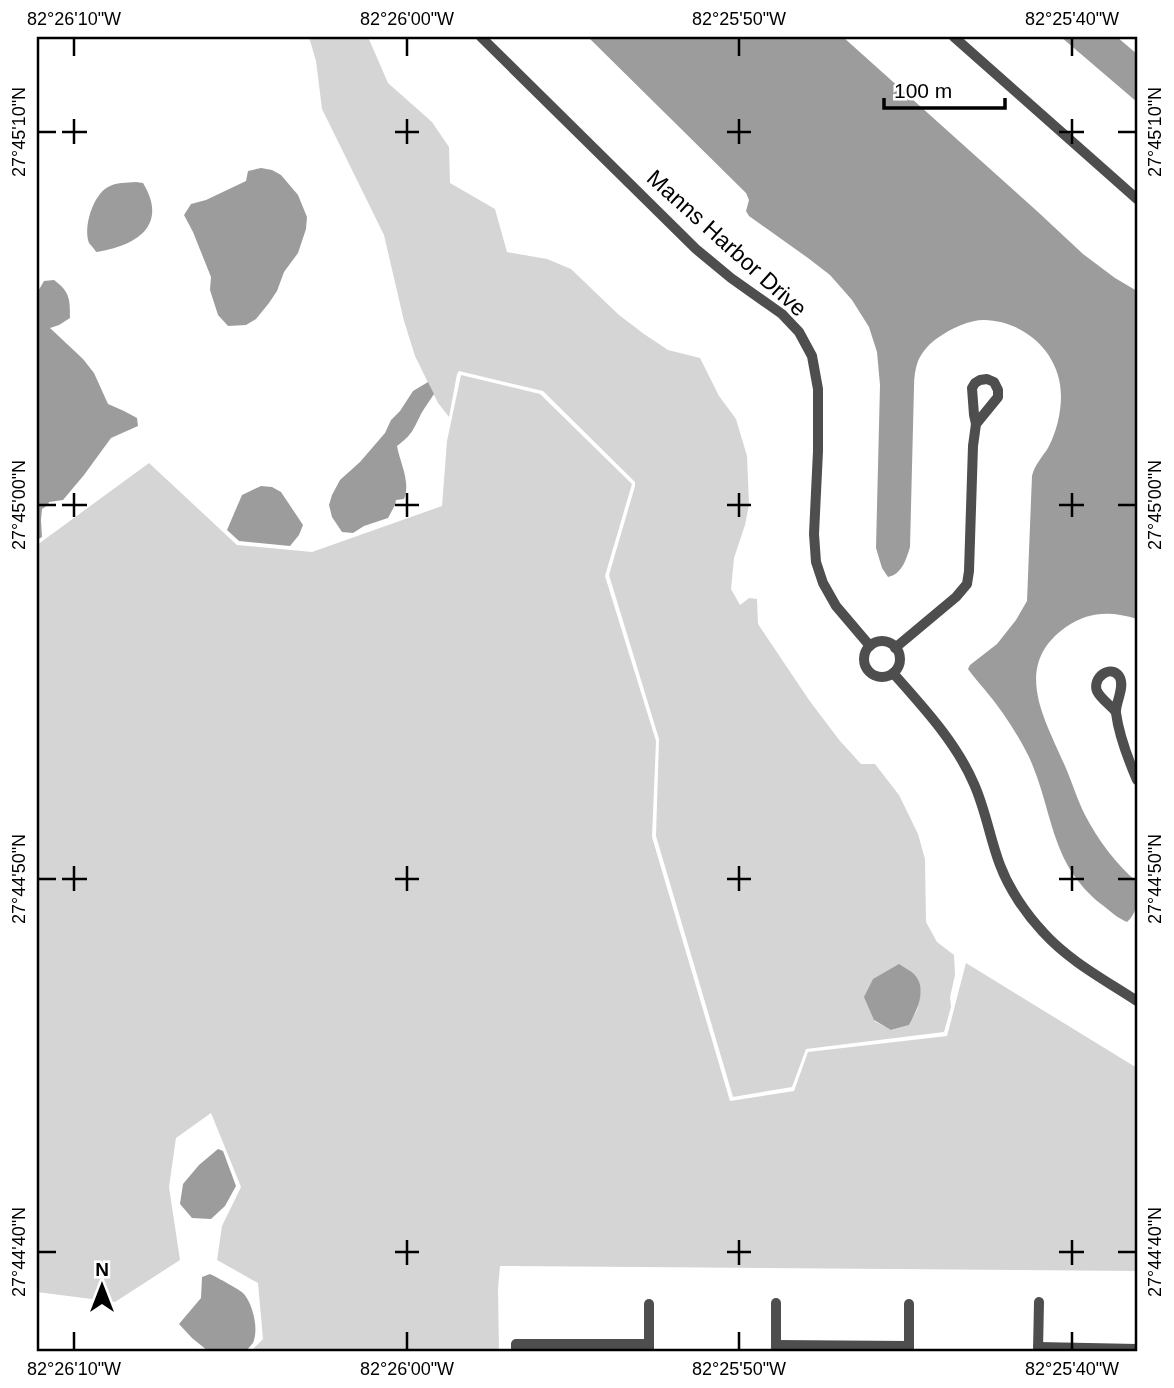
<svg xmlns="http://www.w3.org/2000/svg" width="1174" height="1388" font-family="Helvetica,sans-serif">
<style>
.green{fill:#d5d5d5;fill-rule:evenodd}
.water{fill:#9c9c9c}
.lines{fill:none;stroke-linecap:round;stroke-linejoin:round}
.street{stroke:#4e4e4e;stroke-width:10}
.ticks{fill:none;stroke:#000;stroke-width:2.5}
.labels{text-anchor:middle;stroke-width:6;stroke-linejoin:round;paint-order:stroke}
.street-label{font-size:23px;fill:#000;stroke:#fff}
.neatline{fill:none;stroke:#000;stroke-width:2.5}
.ticks-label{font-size:18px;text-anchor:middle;fill:#000}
</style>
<rect width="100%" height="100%" fill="#fff"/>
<g class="green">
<path d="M 309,37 L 368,37 L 388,83 L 432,122 L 449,147 L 450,183 L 495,209 L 507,252 L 547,259 L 571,269 L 619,315 L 644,334 L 668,350 L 700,358 L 719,396 L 736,419 L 747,456 L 749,505 L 745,525 L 734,558 L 731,589 L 740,605 L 749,598 L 757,599 L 758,624 L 809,700 L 840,741 L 861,764 L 875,764 L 899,795 L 918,834 L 925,859 L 926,922 L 937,942 L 954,955 L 955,975 L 950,997 L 951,1007 L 944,1032 L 806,1049 L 792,1087 L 733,1097 L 656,836 L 659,739 L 609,575 L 635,486 L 635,482 L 543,391 L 459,371 L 457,374 L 449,417 L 438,403 L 415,356 L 404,321 L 384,235 L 322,109 L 316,61 ZM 915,975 L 921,991 L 917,1010 L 909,1025 L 892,1030 L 874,1021 Z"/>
<path d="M 461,375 L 540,394 L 632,484 L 605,576 L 656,741 L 652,837 L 730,1101 L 794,1091 L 808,1052 L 947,1036 L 966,963 L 1137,1068 L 1137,1271 L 500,1266 L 498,1289 L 499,1351 L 251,1351 L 263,1339 L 258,1283 L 217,1260 L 222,1226 L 241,1187 L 211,1113 L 176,1138 L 169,1187 L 180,1260 L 115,1302 L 37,1292 L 37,545 L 149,463 L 237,545 L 312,552 L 442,506 L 447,441 Z"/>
</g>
<g class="water">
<path d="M 588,37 L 843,37 L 1038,212 L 1083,254 L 1115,278 L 1137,291 L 1137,619 C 1112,611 1089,611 1066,627 C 1011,666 1045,719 1065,766 C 1072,782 1077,799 1085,815 C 1098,840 1116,864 1137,882 C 1137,898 1139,911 1127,922 C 1117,918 1109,910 1101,904 C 1049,862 1054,812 1029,757 C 1017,733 1002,710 985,690 C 979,683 973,676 968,669 L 970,665 L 997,644 L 1016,620 L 1027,601 L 1032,476 C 1034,466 1042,457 1048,448 C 1056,433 1061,414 1061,396 C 1061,354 1026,321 984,320 C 969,320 952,328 939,337 C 930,343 923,350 918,361 C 915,369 914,378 914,387 L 910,547 C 906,560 902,574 888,577 L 882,568 L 876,548 L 880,385 L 877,352 L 869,327 L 852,300 L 830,275 L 808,258 L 749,216 L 746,211 L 749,200 L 746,193 Z"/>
<path d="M 1061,37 L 1117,37 L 1137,54 L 1137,102 Z"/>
<path d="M 261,168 L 272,170 L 281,175 L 298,195 L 307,217 L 306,229 L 298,253 L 284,272 L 277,291 L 269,303 L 256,319 L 246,325 L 228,326 L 218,315 L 210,290 L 211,277 L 193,232 L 184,215 L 191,204 L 206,200 L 246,181 L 248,171 Z"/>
<path d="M 136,182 L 143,183 C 169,226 136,246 96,252 C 96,251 90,244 89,243 C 83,227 93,195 108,187 C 116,182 127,183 136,182 Z"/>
<path d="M 54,280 C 70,292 70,299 70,318 L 59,325 L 50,328 L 83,359 L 94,373 L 108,404 L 124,411 L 137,418 L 138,426 L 111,438 L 84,475 L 63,500 L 49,502 L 48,505 L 42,509 L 41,520 L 42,537 L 37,540 L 37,293 L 44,281 Z"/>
<path d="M 428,382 L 434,394 C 430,400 425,407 421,414 C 413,430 412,435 397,446 C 400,463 411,482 404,499 L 396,500 L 395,505 L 388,518 L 364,526 L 353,533 L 342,532 L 332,517 L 329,505 L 332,495 L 340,480 L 360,462 L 385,433 L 391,420 L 400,411 L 413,391 Z"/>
<path d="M 261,486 L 272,487 L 281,492 L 303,525 L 299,535 L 290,546 L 239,541 L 227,530 L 242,495 Z"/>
<path d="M 899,964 C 903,967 910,970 914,974 C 928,989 917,1010 909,1025 L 891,1030 L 874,1020 L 864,997 L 873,979 Z"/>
<path d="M 218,1149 L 223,1151 L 236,1186 L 225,1206 L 211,1219 L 192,1218 L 180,1204 L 183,1184 L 199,1165 Z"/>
<path d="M 210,1274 C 216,1277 241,1290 244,1294 C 253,1305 259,1329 253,1343 C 252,1344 247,1350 246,1351 L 208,1351 L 192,1338 L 179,1324 L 201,1298 L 202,1277 Z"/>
</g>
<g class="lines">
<g class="street">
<path d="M 481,37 L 696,249 L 731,278 L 782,314 L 799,332 L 812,356 L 818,389 L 818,451 L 814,534 L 816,562 L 823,583 L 836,606 L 870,646"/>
<path d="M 954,37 L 1137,199"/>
<circle cx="882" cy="659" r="18"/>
<path d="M 895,648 L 956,597 L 967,584 L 969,571 L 973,446 L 976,424 L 974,415 L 972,388 L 975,383 L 980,380 L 987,379 L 994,382 L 998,390 L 998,397 L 976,424"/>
<path d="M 893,673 C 923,707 956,742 974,784 C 986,811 990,839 1000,865 C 1009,889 1026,914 1043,932 C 1069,961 1105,980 1137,1001"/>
<path d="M 1115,711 C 1110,705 1100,698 1097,691 C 1092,678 1110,664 1119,676 C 1126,686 1115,703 1116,713 C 1119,736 1128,759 1137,780"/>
<path d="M 776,1303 L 776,1348"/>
<path d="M 776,1345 L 909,1346"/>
<path d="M 1038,1347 L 1137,1349"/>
<path d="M 1038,1350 L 1039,1302"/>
<path d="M 516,1351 L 516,1344 L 649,1344"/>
<path d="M 649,1351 L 649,1304"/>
<path d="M 909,1351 L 909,1304"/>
</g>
</g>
<path class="ticks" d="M 74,38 L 74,56M 407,38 L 407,56M 739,38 L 739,56M 1072,38 L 1072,56M 74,119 L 74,144M 407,119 L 407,144M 739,119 L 739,144M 1072,119 L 1072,144M 38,132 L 56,132M 62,132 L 87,132M 395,132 L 419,132M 727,132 L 751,132M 1059,132 L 1084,132M 1118,132 L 1136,132M 74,493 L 74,517M 407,493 L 407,517M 739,493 L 739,517M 1072,493 L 1072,517M 38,505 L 56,505M 62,505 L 87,505M 395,505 L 419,505M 727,505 L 751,505M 1059,505 L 1084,505M 1118,505 L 1136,505M 74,866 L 74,891M 407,866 L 407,891M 739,866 L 739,891M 1072,866 L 1072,891M 38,879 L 56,879M 62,879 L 87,879M 395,879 L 419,879M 727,879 L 751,879M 1059,879 L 1084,879M 1118,879 L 1136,879M 407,1240 L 407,1265M 739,1240 L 739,1265M 1072,1240 L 1072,1265M 38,1252 L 56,1252M 395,1252 L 419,1252M 727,1252 L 751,1252M 1059,1252 L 1084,1252M 1118,1252 L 1136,1252M 74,1332 L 74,1350M 407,1332 L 407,1350M 739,1332 L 739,1350M 1072,1332 L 1072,1350"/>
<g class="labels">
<g class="street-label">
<text transform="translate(727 243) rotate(42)" y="8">Manns Harbor Drive</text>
</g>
</g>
<rect width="1174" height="1388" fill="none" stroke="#ffffff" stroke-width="77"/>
<g transform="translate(102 1286)" stroke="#ffffff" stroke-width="5" paint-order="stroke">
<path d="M0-5L12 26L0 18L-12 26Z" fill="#000000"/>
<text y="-10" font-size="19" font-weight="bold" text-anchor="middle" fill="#000000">N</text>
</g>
<path d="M884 98v10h121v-10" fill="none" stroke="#000000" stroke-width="3.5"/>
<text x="894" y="98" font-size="21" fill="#000000" stroke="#ffffff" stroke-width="5" paint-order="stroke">100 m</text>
<rect x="38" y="38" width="1098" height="1312" class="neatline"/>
<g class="ticks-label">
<text x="74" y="25">82°26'10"W</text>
<text x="407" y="25">82°26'00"W</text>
<text x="739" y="25">82°25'50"W</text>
<text x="1072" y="25">82°25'40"W</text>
<text transform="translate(19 132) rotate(-90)" y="6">27°45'10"N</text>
<text transform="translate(1155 132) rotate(-90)" y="6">27°45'10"N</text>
<text transform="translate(19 505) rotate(-90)" y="6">27°45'00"N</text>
<text transform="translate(1155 505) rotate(-90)" y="6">27°45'00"N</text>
<text transform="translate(19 879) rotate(-90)" y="6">27°44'50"N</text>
<text transform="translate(1155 879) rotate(-90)" y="6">27°44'50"N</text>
<text transform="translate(19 1252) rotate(-90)" y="6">27°44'40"N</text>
<text transform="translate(1155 1252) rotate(-90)" y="6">27°44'40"N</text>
<text x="74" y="1375">82°26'10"W</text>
<text x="407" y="1375">82°26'00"W</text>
<text x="739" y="1375">82°25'50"W</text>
<text x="1072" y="1375">82°25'40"W</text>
</g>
</svg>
